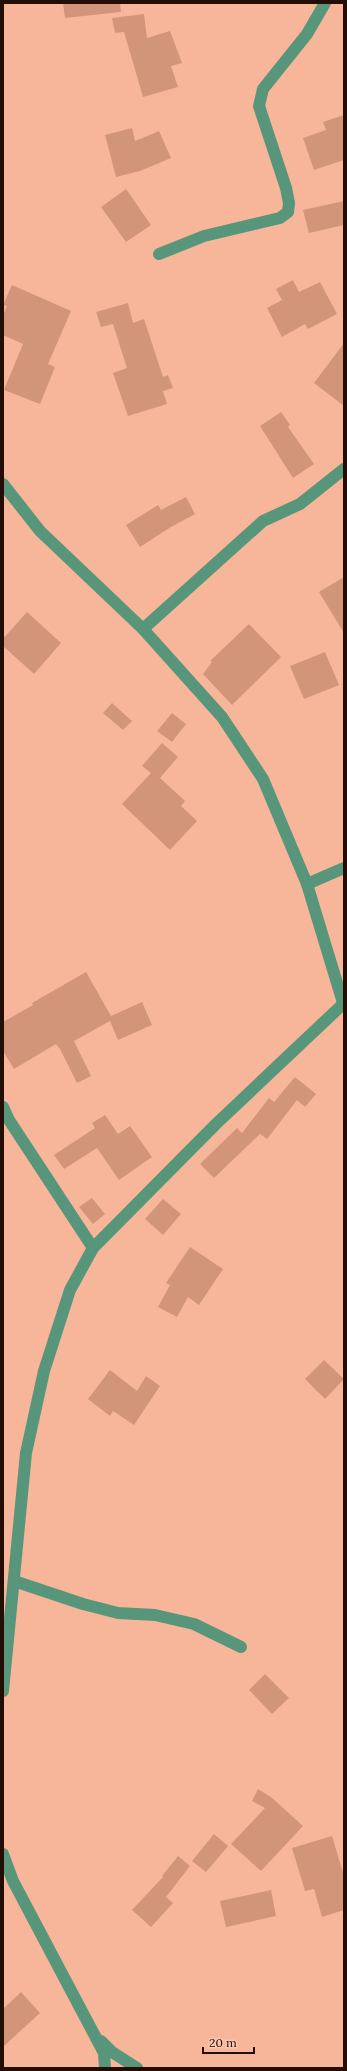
<svg xmlns="http://www.w3.org/2000/svg" width="347" height="2071" font-family="Lora,serif">
<style>
.building{fill:#d3957a}
.lines{fill:none;stroke-linecap:round;stroke-linejoin:round}
.minor{stroke:#58967b;stroke-width:12}
</style>
<rect width="100%" height="100%" fill="#f7b69a"/>
<g class="building">
<path d="M 63,3 L 120,3 L 121,12 L 65,18 Z"/>
<path d="M 144,14 L 147,38 L 170,31 L 182,63 L 171,66 L 178,87 L 143,97 L 124,32 L 115,33 L 112,18 Z"/>
<path d="M 344,115 L 344,160 L 314,170 L 303,138 L 326,130 L 323,122 Z"/>
<path d="M 132,128 L 135,141 L 159,131 L 171,158 L 140,171 L 116,177 L 105,135 Z"/>
<path d="M 126,189 L 151,225 L 126,242 L 101,207 Z"/>
<path d="M 344,201 L 344,225 L 309,233 L 303,210 Z"/>
<path d="M 293,280 L 299,292 L 320,282 L 337,314 L 308,329 L 305,324 L 282,337 L 267,308 L 282,300 L 276,289 Z"/>
<path d="M 12,285 L 71,311 L 48,364 L 55,367 L 40,404 L 4,390 L 23,344 L 3,335 L 3,315 L 7,306 L 3,305 Z"/>
<path d="M 128,303 L 133,323 L 144,319 L 163,377 L 168,375 L 173,388 L 163,391 L 167,404 L 128,416 L 113,373 L 127,368 L 113,324 L 101,327 L 96,312 Z"/>
<path d="M 344,343 L 344,406 L 314,383 Z"/>
<path d="M 281,412 L 290,425 L 288,427 L 314,464 L 293,478 L 260,426 Z"/>
<path d="M 186,497 L 195,514 L 171,527 L 140,547 L 126,525 L 158,505 L 161,510 Z"/>
<path d="M 344,577 L 344,633 L 319,592 Z"/>
<path d="M 27,612 L 61,643 L 34,674 L 3,646 L 3,639 Z"/>
<path d="M 249,624 L 281,657 L 232,705 L 203,674 L 212,662 L 210,661 Z"/>
<path d="M 325,652 L 339,685 L 304,699 L 290,666 Z"/>
<path d="M 112,703 L 132,721 L 123,730 L 103,713 Z"/>
<path d="M 172,713 L 186,724 L 172,742 L 157,731 Z"/>
<path d="M 162,743 L 178,757 L 160,778 L 185,801 L 181,806 L 197,821 L 170,850 L 122,804 L 151,773 L 142,766 Z"/>
<path d="M 86,972 L 111,1016 L 142,1002 L 152,1025 L 118,1040 L 110,1021 L 74,1041 L 91,1076 L 77,1083 L 60,1049 L 56,1044 L 14,1069 L 3,1051 L 3,1022 L 33,1005 L 32,1003 Z"/>
<path d="M 295,1077 L 316,1094 L 305,1107 L 297,1100 L 267,1139 L 260,1134 L 214,1178 L 200,1164 L 237,1128 L 242,1133 L 269,1098 L 274,1102 Z"/>
<path d="M 105,1115 L 118,1134 L 130,1126 L 152,1157 L 119,1180 L 97,1148 L 64,1169 L 54,1155 L 95,1128 L 92,1123 Z"/>
<path d="M 92,1198 L 105,1214 L 93,1224 L 79,1207 Z"/>
<path d="M 163,1199 L 181,1214 L 163,1235 L 145,1219 Z"/>
<path d="M 190,1247 L 223,1269 L 199,1305 L 188,1297 L 177,1317 L 158,1307 L 170,1285 L 166,1283 Z"/>
<path d="M 324,1360 L 344,1379 L 325,1399 L 305,1379 Z"/>
<path d="M 110,1370 L 137,1391 L 146,1376 L 160,1386 L 134,1425 L 113,1411 L 110,1416 L 88,1399 Z"/>
<path d="M 265,1674 L 289,1698 L 272,1714 L 249,1690 Z"/>
<path d="M 258,1789 L 271,1797 L 303,1826 L 261,1871 L 231,1844 L 265,1808 L 252,1801 Z"/>
<path d="M 214,1834 L 228,1846 L 206,1872 L 192,1861 Z"/>
<path d="M 332,1836 L 344,1876 L 344,1910 L 322,1917 L 314,1889 L 305,1891 L 292,1848 Z"/>
<path d="M 178,1856 L 190,1866 L 166,1897 L 173,1903 L 151,1927 L 132,1910 L 163,1877 L 162,1876 Z"/>
<path d="M 271,1890 L 276,1916 L 226,1927 L 220,1901 Z"/>
<path d="M 21,1992 L 40,2013 L 3,2047 L 3,2009 Z"/>
</g>
<g class="lines">
<g class="minor">
<path d="M 159,254 L 204,236 L 280,218 L 288,212 L 289,203 L 286,188 L 259,106 L 263,89 L 307,34 L 325,3"/>
<path d="M 3,484 L 40,531 L 143,629 L 222,717 L 263,779 L 307,884 L 344,1006"/>
<path d="M 143,629 L 263,521 L 300,504 L 344,469"/>
<path d="M 307,884 L 344,868"/>
<path d="M 3,1107 L 9,1120 L 93,1248"/>
<path d="M 14,1581 L 83,1604 L 118,1613 L 155,1615 L 194,1624 L 241,1647"/>
<path d="M 3,1691 L 26,1453 L 44,1371 L 70,1290 L 93,1248 L 216,1124 L 343,1004"/>
<path d="M 3,1854 L 13,1881 L 104,2053 L 105,2068"/>
<path d="M 101,2041 L 112,2052 L 137,2068"/>
</g>
</g>
<rect width="347" height="2071" fill="none" stroke="#230d04" stroke-width="8"/>
<path d="M203 2047v6h51v-6" fill="none" stroke="#230d04" stroke-width="2"/>
<text x="209" y="2047" font-size="12" fill="#230d04" stroke="#fbc7b0" stroke-width="3" paint-order="stroke">20 m</text>
</svg>
